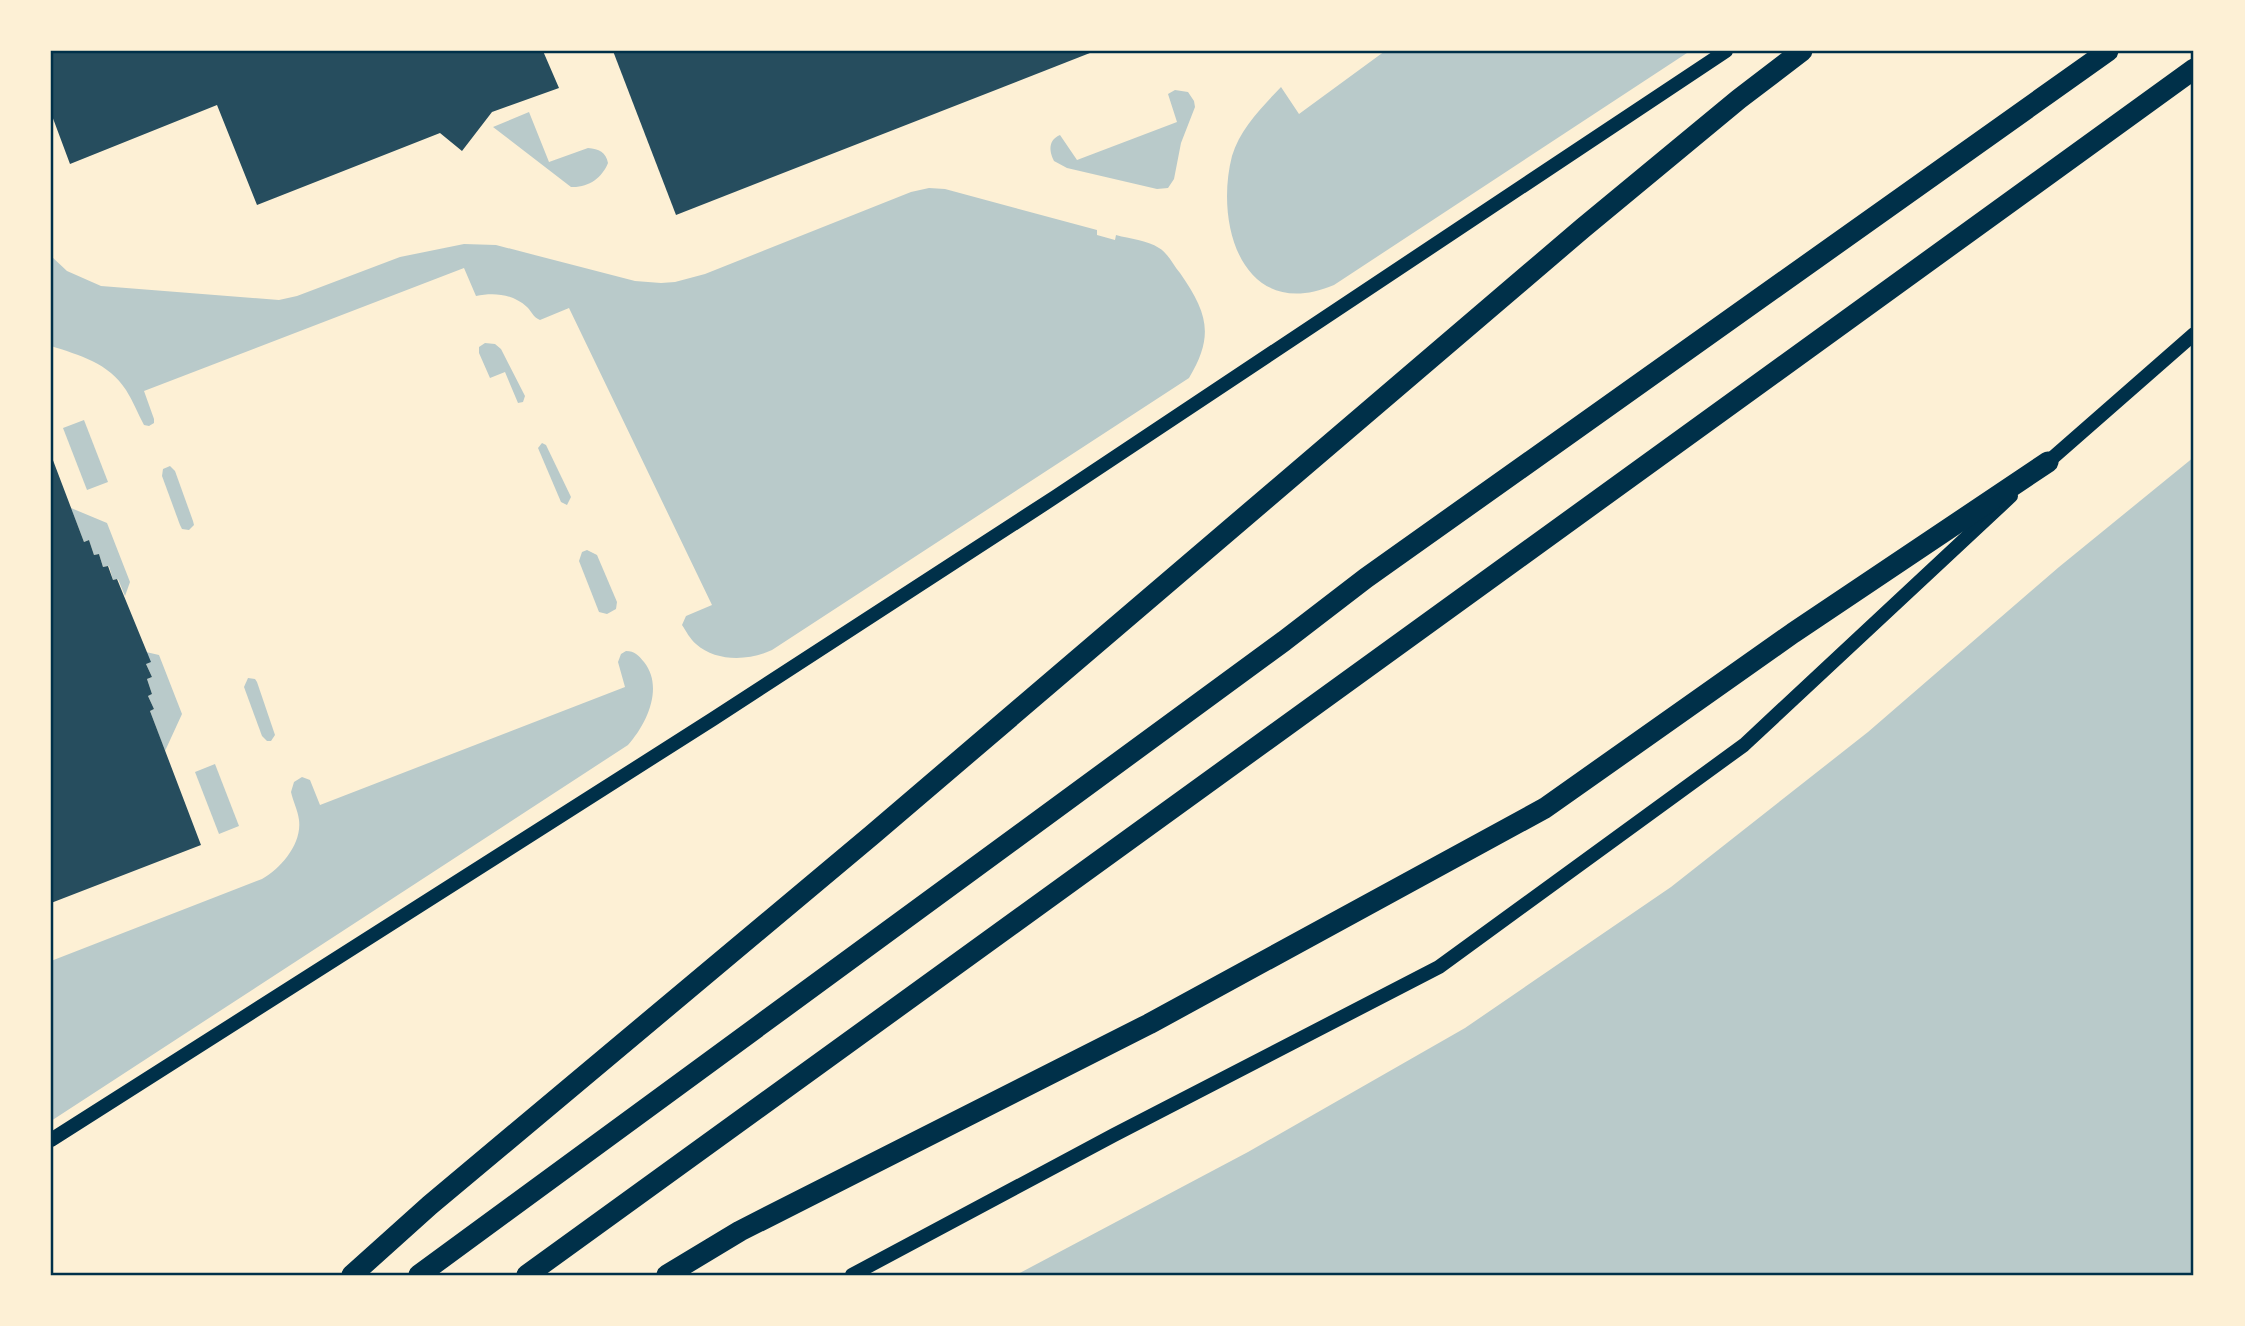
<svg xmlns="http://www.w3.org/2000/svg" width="2245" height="1326" font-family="Ubuntu,sans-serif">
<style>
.green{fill:#b9caca}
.building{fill:#264d5e}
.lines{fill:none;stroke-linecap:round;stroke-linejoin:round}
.secondary{stroke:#003049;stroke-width:14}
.motorway{stroke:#003049;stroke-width:21}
.neatline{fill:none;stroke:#003049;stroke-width:2.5}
</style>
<rect width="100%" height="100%" fill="#fdf0d5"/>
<g class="green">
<path d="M 1385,51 L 1690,51 L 1334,285 C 1244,323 1214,226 1232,156 C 1240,129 1262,107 1281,87 L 1299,114 Z"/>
<path d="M 1175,90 L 1188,92 L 1194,101 L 1195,107 L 1181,143 L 1174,179 L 1168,188 L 1157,189 L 1067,168 L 1054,161 C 1049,151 1048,140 1060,135 L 1077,160 L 1177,122 L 1168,94 Z"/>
<path d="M 529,112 L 549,162 L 588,148 C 599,149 606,152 608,163 C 602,178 588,188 571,187 L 493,127 Z"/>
<path d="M 929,188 L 945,189 L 1097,230 L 1097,235 L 1115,240 L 1116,235 C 1130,239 1147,240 1159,248 C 1168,253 1173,265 1180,273 C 1207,312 1215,335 1189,378 L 772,650 C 749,661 716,662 696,644 C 690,639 686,631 682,625 L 686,616 L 712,605 L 569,308 L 540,320 C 533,317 532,312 527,307 C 513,294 494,292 476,296 L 464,268 L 144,391 L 154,419 L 154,423 L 149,426 L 144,425 C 138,414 133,401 126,390 C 109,363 79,355 51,346 L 51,256 L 67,271 L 101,286 L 279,300 L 297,296 L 400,257 L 464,244 L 496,245 L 635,281 L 661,283 L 675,282 L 705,274 L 911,192 Z"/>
<path d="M 485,343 L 495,344 L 501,349 L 525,396 L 523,402 L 518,403 L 505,372 L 490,378 L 479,353 L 479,347 Z"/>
<path d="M 84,420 L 108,482 L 87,490 L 63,428 Z"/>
<path d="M 542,443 L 546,445 L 571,497 L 567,505 L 561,502 L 538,448 Z"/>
<path d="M 2194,457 L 2194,1275 L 1016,1275 L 1248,1152 L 1465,1028 L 1671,887 L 1868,732 L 2059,567 Z"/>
<path d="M 170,466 L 175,471 L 193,521 L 194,525 L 189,530 L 182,529 L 180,525 L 162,476 L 163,469 Z"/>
<path d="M 71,508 L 107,523 L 130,582 L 125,596 L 118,579 L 113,580 L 109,566 L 103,567 L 99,554 L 94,555 L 89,540 L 84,542 Z"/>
<path d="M 587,550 L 597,555 L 617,602 L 616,609 L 607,614 L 599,612 L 579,561 L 582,552 Z"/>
<path d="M 626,651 C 635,651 638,655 644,662 C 664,687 647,724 628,745 L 51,1121 L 51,961 L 262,879 C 281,868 302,844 299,820 C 298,811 293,801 291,792 L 294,782 L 302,777 L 310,780 L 320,805 L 625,687 L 618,662 L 621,654 Z"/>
<path d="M 146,652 L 159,655 L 182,714 L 165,751 L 150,711 L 154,709 L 148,696 L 152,694 L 147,679 L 152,677 L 146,664 Z"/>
<path d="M 248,678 L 255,679 L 257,682 L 275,735 L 271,741 L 267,741 L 262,736 L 244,687 Z"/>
<path d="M 215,764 L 239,826 L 219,834 L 195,772 Z"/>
</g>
<g class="building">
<path d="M 51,51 L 543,51 L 559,88 L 492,112 L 462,151 L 440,133 L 257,205 L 217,105 L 70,164 L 51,113 Z"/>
<path d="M 613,51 L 1095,51 L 676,215 Z"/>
<path d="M 51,455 L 84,542 L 89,540 L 94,555 L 99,554 L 103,567 L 108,566 L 113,580 L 117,579 L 151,662 L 146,664 L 152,677 L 147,679 L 152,694 L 148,696 L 154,709 L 150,711 L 201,845 L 51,903 Z"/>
</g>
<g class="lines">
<g class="secondary">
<path d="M 2041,468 L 2194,334"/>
<path d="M 51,1140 L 713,719 L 1055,497 L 1726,51"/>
<path d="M 852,1275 L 1114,1135 L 1439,967 L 1744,745 L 2011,496"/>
</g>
<g class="motorway">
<path d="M 352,1275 L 430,1205 L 872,835 L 1583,228 L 1739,99 L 1802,51"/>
<path d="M 419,1275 L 1284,641 L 1366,578 L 2108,51"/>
<path d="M 527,1275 L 2194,69"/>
<path d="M 667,1275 L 740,1231 L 1149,1024 L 1545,808 L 1793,633 L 2048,462"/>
</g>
</g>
<rect width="2245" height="1326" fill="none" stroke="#fdf0d5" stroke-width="105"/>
<rect x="52" y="52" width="2140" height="1222" class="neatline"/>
</svg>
